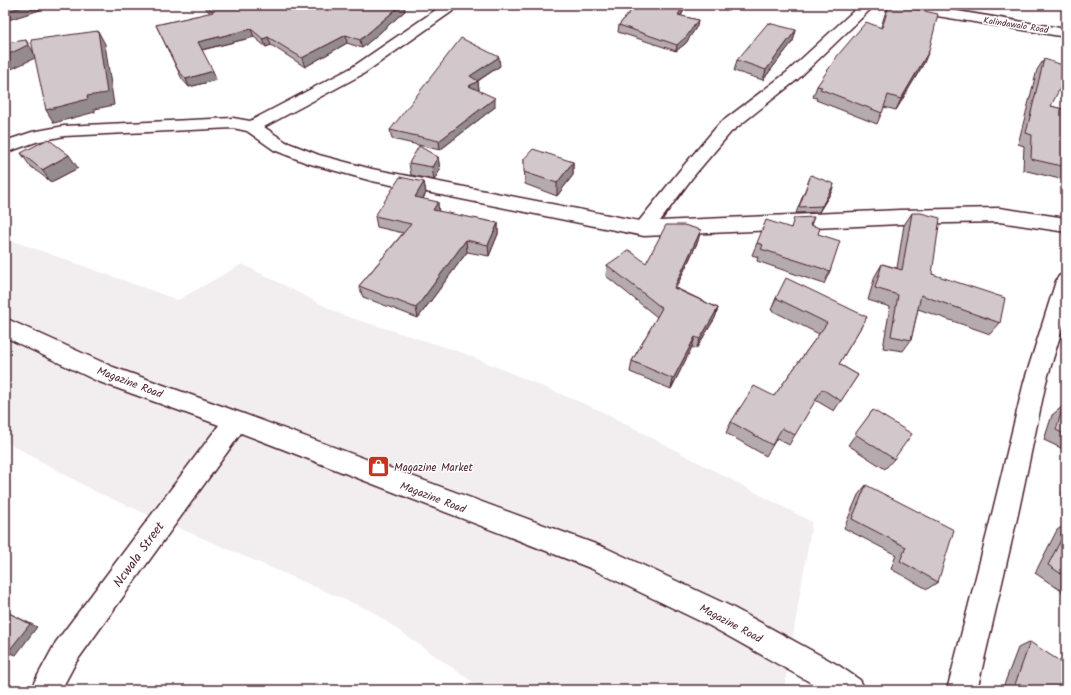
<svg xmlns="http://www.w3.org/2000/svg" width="1071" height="695" font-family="Kalam,sans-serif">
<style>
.built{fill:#f2eeef}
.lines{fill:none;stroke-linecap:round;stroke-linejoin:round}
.minor-casing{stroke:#4a1f2b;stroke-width:3}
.tertiary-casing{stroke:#4a1f2b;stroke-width:3}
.minor{fill:#fff;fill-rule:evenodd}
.tertiary{fill:#fff;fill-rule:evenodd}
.wall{fill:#b5abaf;stroke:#4a1f2b}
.shaded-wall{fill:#938b8e;stroke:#4a1f2b}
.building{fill:#d2c7cb;stroke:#4a1f2b}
.labels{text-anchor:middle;stroke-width:3;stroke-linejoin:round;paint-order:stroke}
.far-street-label{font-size:9px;fill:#4a1f2b;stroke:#fff}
.street-label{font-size:11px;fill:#4a1f2b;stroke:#fff}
.poi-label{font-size:11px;fill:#4a1f2b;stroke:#fff;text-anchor:start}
.near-street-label{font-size:13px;fill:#4a1f2b;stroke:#fff}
</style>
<rect width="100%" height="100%" fill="#fff"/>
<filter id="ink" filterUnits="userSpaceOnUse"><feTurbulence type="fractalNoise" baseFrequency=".025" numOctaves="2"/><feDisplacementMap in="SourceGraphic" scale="8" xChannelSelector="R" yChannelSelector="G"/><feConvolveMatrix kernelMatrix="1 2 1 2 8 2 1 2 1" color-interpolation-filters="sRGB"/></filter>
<g filter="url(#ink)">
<path class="built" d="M 5,238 L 178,300 L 242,264 L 342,315 L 461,352 L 601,411 L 812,522 L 784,690 L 484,690 L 371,611 L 96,492 L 5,441 Z"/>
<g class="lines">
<defs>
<g id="minor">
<path d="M 443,5 L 459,5 L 457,8 L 363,74 L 264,127 L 286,142 L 319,155 L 372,169 L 639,221 L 680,170 L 719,124 L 786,73 L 860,5 L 875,5 L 798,79 L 731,132 L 692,178 L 660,221 L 900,210 L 999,208 L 1066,218 L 1066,232 L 999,222 L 900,224 L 644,236 L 372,181 L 307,163 L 274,150 L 247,131 L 233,128 L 64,136 L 36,142 L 5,153 L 5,141 L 32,132 L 64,126 L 233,118 L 250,121 L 351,68 Z"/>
<path d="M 1066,273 L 1066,316 L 1046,382 L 1018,514 L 977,690 L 947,690 L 992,514 L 1024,382 L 1056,281 L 1059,276 Z"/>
<path d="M 5,318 L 113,367 L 244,414 L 606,548 L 730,606 L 838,665 L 860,680 L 865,690 L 824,690 L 710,626 L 590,568 L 241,433 L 76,662 L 61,690 L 30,690 L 56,642 L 219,425 L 97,381 L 5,337 Z"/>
</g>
<path id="tertiary" d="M 887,5 L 921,5 L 1066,29 L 1066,37 L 894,9 L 889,8 Z"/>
</defs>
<use href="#minor" class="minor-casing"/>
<use href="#tertiary" class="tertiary-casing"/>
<use href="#minor" class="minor"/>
<use href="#tertiary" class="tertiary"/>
</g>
<g class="wall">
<path d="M 203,5 L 404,5 L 405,11 L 362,48 L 347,43 L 305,67 L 271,45 L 266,47 L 254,37 L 202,50 L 216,80 L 189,87 L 182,79 L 156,25 L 210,13 Z"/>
<path d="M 636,5 L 687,5 L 681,16 L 698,20 L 697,26 L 686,43 L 676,51 L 618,32 L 619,25 Z"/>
<path d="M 889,5 L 924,63 L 896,110 L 884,107 L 877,124 L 816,100 L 817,98 L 813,97 L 817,86 L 881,27 L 885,14 Z"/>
<path d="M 796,30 L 793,41 L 763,80 L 734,71 L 737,60 Z"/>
<path d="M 1044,59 L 1051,106 L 1066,110 L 1066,171 L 1060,179 L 1023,170 L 1024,146 L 1018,144 L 1037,70 Z"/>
<path d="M 500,66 L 478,81 L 479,90 L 478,91 L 495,107 L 440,150 L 392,139 L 390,130 Z"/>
<path d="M 21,153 L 78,168 L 51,182 L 30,166 Z"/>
<path d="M 438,157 L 440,170 L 434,180 L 411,175 L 409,163 Z"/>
<path d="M 524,159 L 573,162 L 573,175 L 557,196 L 525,184 Z"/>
<path d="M 811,175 L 832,191 L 819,212 L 796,213 Z"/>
<path d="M 424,182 L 426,193 L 423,199 L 439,212 L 498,223 L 498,234 L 489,256 L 467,252 L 418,318 L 363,297 L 359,286 L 403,233 L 377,227 L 375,216 Z"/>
<path d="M 912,213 L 932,274 L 1000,323 L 990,334 L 918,309 L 911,340 L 903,351 L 883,348 L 890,307 L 868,300 L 875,276 L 882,264 L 897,268 L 904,225 Z"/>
<path d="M 814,217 L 811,225 L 818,234 L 830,271 L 824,284 L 757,261 L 758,257 L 752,255 L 757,243 Z"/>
<path d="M 698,241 L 676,288 L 718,308 L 715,318 L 696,349 L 692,347 L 671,389 L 630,372 L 632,361 L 657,317 L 606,276 L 607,265 L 646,263 Z"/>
<path d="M 776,298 L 867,317 L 839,364 L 858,375 L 834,411 L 815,400 L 789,445 L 777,438 L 766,456 L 726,433 L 731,422 L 774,396 L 819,334 L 771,310 Z"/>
<path d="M 1063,406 L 1066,407 L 1066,498 L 1062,496 L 1065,450 L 1044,440 L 1052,415 Z"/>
<path d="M 873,410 L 894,459 L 885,469 L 848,445 Z"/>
<path d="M 866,485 L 938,582 L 927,589 L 891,569 L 896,555 L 844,528 L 858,495 Z"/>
<path d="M 1066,524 L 1066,594 L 1035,573 L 1057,530 Z"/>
<path d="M 1030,642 L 1066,690 L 1002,690 L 1018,648 Z"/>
</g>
<g class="shaded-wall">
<path d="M 27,5 L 56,5 L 5,21 L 5,12 Z"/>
<path d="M 401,5 L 404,5 L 405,11 L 362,48 L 360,40 Z"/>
<path d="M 684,5 L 687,5 L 677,21 L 678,15 Z"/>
<path d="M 698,20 L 697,26 L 686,43 L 676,51 L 677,45 Z"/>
<path d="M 251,29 L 254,37 L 201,50 L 198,42 Z"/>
<path d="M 796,30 L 793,41 L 763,80 L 766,70 Z"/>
<path d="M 98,31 L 105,44 L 114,105 L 95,109 L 95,112 L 54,123 L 46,110 Z"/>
<path d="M 346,35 L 347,43 L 305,67 L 302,58 Z"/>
<path d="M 268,37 L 271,45 L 266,47 L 263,39 Z"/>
<path d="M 26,40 L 34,53 L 35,58 L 5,72 L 5,56 Z"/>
<path d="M 929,51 L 924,63 L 896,110 L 901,99 Z"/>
<path d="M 499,57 L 500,66 L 471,85 L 470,76 Z"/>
<path d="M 213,71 L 216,80 L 189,87 L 186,79 Z"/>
<path d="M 478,81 L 479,90 L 470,95 L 469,86 Z"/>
<path d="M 495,98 L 495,107 L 440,150 L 439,141 Z"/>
<path d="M 69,155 L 78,168 L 51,182 L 42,170 Z"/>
<path d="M 438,157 L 440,170 L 434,180 L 432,167 Z"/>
<path d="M 573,162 L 573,175 L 557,196 L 557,183 Z"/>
<path d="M 424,182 L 426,193 L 417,209 L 415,197 Z"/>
<path d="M 834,184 L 832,191 L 819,212 L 822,206 Z"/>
<path d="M 438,202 L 439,213 L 433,210 Z"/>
<path d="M 498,223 L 498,234 L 489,256 L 488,245 Z"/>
<path d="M 701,230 L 698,241 L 671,298 L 674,288 Z"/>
<path d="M 466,240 L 467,252 L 418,318 L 416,308 Z"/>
<path d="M 718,308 L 715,318 L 696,349 L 700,339 Z"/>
<path d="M 695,337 L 692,347 L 671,389 L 673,379 Z"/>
<path d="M 5,611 L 37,627 L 16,655 L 8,652 Z"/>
</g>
<g class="building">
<path d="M 5,5 L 27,5 L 5,12 Z"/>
<path d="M 207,5 L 401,5 L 360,40 L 346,35 L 302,58 L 268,37 L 263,39 L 251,29 L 198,42 L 213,71 L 186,79 L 178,70 L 156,25 L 213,12 Z"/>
<path d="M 636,5 L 684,5 L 678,15 L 698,20 L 687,36 L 677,45 L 619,25 Z"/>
<path d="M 889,5 L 897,5 L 938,14 L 929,51 L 901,99 L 888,95 L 882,113 L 820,89 L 822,87 L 817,86 L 838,55 L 866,22 L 882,28 Z"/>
<path d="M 768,23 L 796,30 L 766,70 L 737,60 Z"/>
<path d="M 98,31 L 107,93 L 87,96 L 88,99 L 46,110 L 31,40 Z"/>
<path d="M 461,38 L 499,57 L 470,76 L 478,81 L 469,86 L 495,98 L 439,141 L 390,130 Z"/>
<path d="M 26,40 L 28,45 L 5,56 L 5,43 Z"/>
<path d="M 1044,59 L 1066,66 L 1066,76 L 1051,106 L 1066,110 L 1066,167 L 1031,159 L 1032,135 L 1026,133 Z"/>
<path d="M 48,139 L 69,155 L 42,170 L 21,153 Z"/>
<path d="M 419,146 L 438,157 L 432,167 L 409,163 Z"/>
<path d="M 533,149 L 573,162 L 557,183 L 524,172 L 524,159 Z"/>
<path d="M 811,175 L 834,184 L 822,206 L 799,207 Z"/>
<path d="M 400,177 L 424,182 L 415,197 L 438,202 L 433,210 L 498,223 L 488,245 L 466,240 L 416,308 L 359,286 L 411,224 L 375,216 Z"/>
<path d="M 912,213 L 921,213 L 940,218 L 932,274 L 1005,298 L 1000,323 L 921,295 L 911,340 L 891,336 L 898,295 L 875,288 L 882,264 L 902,270 Z"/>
<path d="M 814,217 L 810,225 L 820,228 L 818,234 L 840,241 L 830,271 L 761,249 L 763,245 L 757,243 L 766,220 L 791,228 L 794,218 Z"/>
<path d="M 666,225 L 684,225 L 701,230 L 674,288 L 718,308 L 700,339 L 695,337 L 673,379 L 632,361 L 662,308 L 607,265 L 629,250 L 646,263 Z"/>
<path d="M 786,278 L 867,317 L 839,364 L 858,375 L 841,401 L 822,389 L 795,435 L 782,428 L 772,445 L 731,422 L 754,386 L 774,396 L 827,323 L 776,298 Z"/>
<path d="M 1063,406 L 1066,407 L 1066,435 L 1056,430 Z"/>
<path d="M 873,410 L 912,434 L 894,459 L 855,434 Z"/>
<path d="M 866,485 L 954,530 L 938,582 L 900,561 L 906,547 L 852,519 Z"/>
<path d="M 1066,530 L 1066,577 L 1048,565 Z"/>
<path d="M 5,611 L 30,624 L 8,652 L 5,650 Z"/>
<path d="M 1030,642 L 1066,665 L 1066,690 L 1013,690 Z"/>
</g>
</g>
<defs>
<symbol id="shop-square" viewBox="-11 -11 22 22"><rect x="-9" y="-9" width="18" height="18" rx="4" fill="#c8321e" stroke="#fff"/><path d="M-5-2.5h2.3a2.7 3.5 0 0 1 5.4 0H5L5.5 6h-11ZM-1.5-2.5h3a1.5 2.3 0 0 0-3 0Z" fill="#fff"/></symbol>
</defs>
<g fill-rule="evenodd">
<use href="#shop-square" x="366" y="454" width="25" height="25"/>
</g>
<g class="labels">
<g class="far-street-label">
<text transform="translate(1016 25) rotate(9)" y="3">Kalindawalo Road</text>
</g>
<g class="street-label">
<text transform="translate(130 382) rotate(21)" y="4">Magazine Road</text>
<text transform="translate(433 497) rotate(21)" y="4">Magazine Road</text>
<text transform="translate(731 623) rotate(28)" y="4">Magazine Road</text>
</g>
<g class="poi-label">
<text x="394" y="471">Magazine Market</text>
</g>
<g class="near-street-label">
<text transform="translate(138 554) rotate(-54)" y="5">Ncwala Street</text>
</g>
</g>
<rect width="1071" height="695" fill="none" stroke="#fff" stroke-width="20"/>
<rect x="10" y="10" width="1051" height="675" fill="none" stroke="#4a1f2b" stroke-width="1.5" filter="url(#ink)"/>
</svg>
